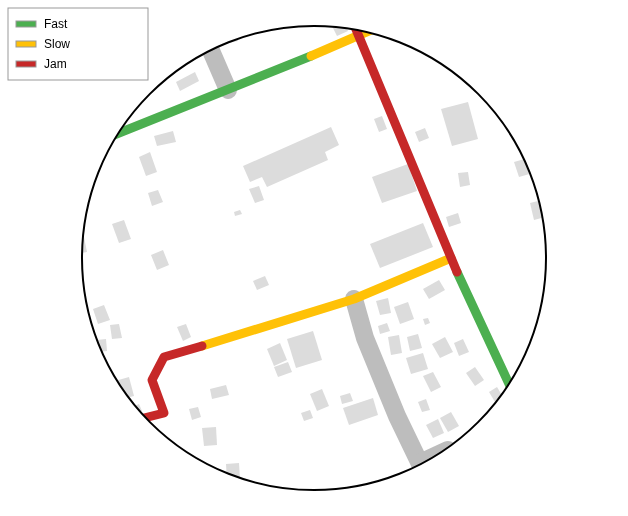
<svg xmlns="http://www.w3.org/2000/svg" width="628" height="516" font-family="Helvetica,sans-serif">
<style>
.building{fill:#dcdcdc}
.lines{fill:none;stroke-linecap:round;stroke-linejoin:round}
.street{stroke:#bdbdbd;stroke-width:18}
.fast{stroke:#4caf50;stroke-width:9}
.slow{stroke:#ffc107;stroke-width:9}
.jam{stroke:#c62828;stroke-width:9}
.rim{fill:none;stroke:#000;stroke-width:2}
</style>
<rect width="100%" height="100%" fill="#fff"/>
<g class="building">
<path d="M 338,24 L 345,25 L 348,31 L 337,36 L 332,26 Z"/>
<path d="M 236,34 L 238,41 L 224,44 L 223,37 Z"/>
<path d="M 195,72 L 199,81 L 180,91 L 176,82 Z"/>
<path d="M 167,74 L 169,77 L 155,83 L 154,83 Z"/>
<path d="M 468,102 L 478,139 L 452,146 L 441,109 Z"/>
<path d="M 382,116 L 387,129 L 379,132 L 374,119 Z"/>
<path d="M 331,127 L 339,145 L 325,152 L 328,160 L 267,187 L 262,177 L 250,182 L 243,166 Z"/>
<path d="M 425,128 L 429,138 L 419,142 L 415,132 Z"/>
<path d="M 173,131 L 176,142 L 157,146 L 154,136 Z"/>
<path d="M 150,152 L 157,172 L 146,176 L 139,157 Z"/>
<path d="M 528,158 L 533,173 L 519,177 L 514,162 Z"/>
<path d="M 408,164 L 417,191 L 382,203 L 372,177 Z"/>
<path d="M 468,172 L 470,185 L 460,187 L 458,173 Z"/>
<path d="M 259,186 L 264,200 L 255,203 L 249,189 Z"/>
<path d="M 158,190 L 163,202 L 152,206 L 148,193 Z"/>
<path d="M 542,200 L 545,217 L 534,220 L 530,203 Z"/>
<path d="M 240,210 L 242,214 L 235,216 L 234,212 Z"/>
<path d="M 458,213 L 461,223 L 449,227 L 446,217 Z"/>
<path d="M 124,220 L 131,239 L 119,243 L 112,224 Z"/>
<path d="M 423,223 L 433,247 L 380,268 L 370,244 Z"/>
<path d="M 84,237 L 87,252 L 76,254 L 79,238 Z"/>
<path d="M 163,250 L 169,265 L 157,270 L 151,255 Z"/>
<path d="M 265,276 L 269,285 L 257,290 L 253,281 Z"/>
<path d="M 439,280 L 445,290 L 429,299 L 423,289 Z"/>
<path d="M 388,298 L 391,313 L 380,315 L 376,301 Z"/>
<path d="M 408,302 L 414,319 L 400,324 L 394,307 Z"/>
<path d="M 104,305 L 110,320 L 98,324 L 93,309 Z"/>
<path d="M 428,318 L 430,323 L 425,325 L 423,319 Z"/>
<path d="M 387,323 L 390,331 L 380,334 L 378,326 Z"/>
<path d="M 119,324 L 122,338 L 112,339 L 110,325 Z"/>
<path d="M 186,324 L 191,337 L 183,341 L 177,327 Z"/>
<path d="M 313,331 L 322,360 L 296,368 L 287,339 Z"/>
<path d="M 418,334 L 422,348 L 410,351 L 407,337 Z"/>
<path d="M 399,335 L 402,353 L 391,355 L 388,337 Z"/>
<path d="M 445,337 L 453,352 L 440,358 L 432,344 Z"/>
<path d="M 106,339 L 107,351 L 99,352 L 97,340 Z"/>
<path d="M 463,339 L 469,352 L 459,356 L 454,343 Z"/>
<path d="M 280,343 L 287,360 L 274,366 L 267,349 Z"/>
<path d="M 423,353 L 428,369 L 411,374 L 406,358 Z"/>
<path d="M 288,362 L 292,372 L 278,377 L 274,367 Z"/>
<path d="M 475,367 L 484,380 L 475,386 L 466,373 Z"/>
<path d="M 433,372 L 441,387 L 431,392 L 423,376 Z"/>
<path d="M 129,377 L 134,396 L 126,398 L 115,381 Z"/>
<path d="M 226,385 L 229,395 L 212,399 L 210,389 Z"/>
<path d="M 497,387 L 503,397 L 495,402 L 489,392 Z"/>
<path d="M 322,389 L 329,406 L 317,411 L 310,394 Z"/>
<path d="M 350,393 L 353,401 L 342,404 L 340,396 Z"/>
<path d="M 373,398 L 378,415 L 349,425 L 343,408 Z"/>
<path d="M 426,399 L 430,410 L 422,412 L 418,402 Z"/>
<path d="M 139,404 L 142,411 L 136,414 L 132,407 Z"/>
<path d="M 198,407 L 201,417 L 192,420 L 189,409 Z"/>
<path d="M 310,410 L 313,418 L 304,421 L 301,413 Z"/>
<path d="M 451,412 L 459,426 L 448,432 L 440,418 Z"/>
<path d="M 438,419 L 444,433 L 433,438 L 426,425 Z"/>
<path d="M 216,427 L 217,445 L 204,446 L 202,428 Z"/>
<path d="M 239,463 L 240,480 L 227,480 L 226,464 Z"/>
</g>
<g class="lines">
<g class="street">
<path d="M 209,46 L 228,90"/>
<path d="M 354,299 L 365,338 L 397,416 L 422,468"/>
<path d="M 420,463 L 448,450"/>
</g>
<g class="fast">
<path d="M 114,135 L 311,56"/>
<path d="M 457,272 L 510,386"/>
</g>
<g class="slow">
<path d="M 311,56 L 371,30"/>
<path d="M 202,346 L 354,299 L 451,258"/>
</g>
<g class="jam">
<path d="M 355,27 L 457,272"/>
<path d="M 140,419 L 164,413 L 152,380 L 164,357 L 202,346"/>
</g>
</g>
<path d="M0 0H628V516H0ZM82 258a232 232 0 1 1 464 0a232 232 0 1 1-464 0Z" fill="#fff" fill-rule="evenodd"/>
<path class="rim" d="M82 258a232 232 0 1 1 464 0a232 232 0 1 1-464 0Z"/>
<rect x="8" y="8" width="140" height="72" fill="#ffffff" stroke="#999999"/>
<rect x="16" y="21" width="20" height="6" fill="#4caf50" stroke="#999999"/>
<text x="44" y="28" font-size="12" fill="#000000">Fast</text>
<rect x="16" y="41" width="20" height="6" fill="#ffc107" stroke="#999999"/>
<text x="44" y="48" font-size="12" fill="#000000">Slow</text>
<rect x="16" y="61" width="20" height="6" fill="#c62828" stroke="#999999"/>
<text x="44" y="68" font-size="12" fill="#000000">Jam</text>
</svg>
